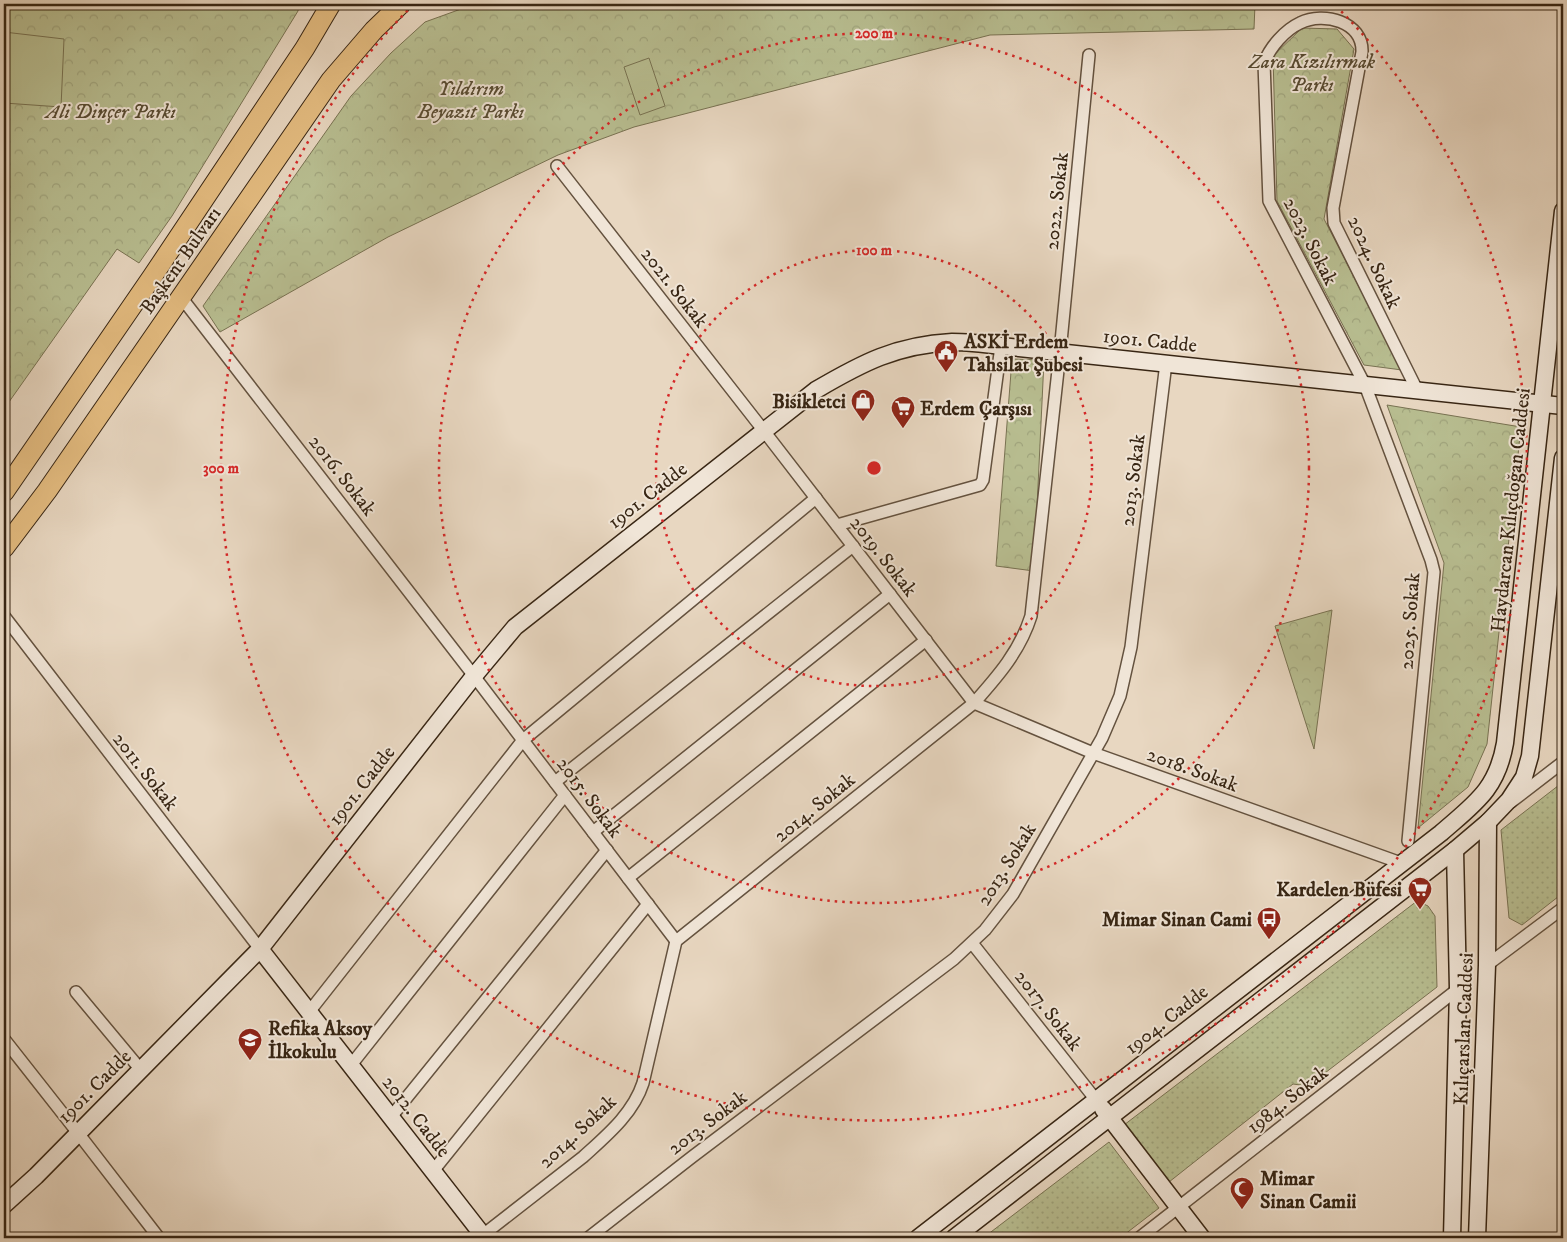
<svg xmlns="http://www.w3.org/2000/svg" width="1567" height="1242" font-family="'IM FELL DW Pica',serif">
<style>
.grass{fill:url(#grass-dots);stroke:#787252}
.park{fill:url(#park-crowns);stroke:#787252}
.pitch{fill:#b8be91;stroke:#787252}
.lines{fill:none;stroke-linecap:round;stroke-linejoin:round}
.street-casing{stroke:#64523f;stroke-width:14}
.secondary-casing{stroke:#382614;stroke-width:19}
.primary-casing{stroke:#382614;stroke-width:21}
.street{stroke:#f0e5d7;stroke-width:11}
.secondary{stroke:#f0e5d7;stroke-width:16}
.primary{stroke:#e4bc80;stroke-width:19}
.ring{fill:none;stroke:#d62828;stroke-width:2.5;stroke-dasharray:2.5 5}
.labels{text-anchor:middle;stroke-width:4;stroke-linejoin:round;paint-order:stroke}
.park-label{font-size:20px;font-style:italic;fill:#584c33;stroke:#f0e5d7}
.street-label{font-size:20px;fill:#382614;stroke:#f0e5d7}
.poi-label{font-size:20px;font-weight:bold;fill:#382614;stroke:#f0e5d7;text-anchor:start}
.centre{fill:#d62828;stroke:#f0e5d7;stroke-width:2.5}
.ring-label{font-size:15px;text-anchor:middle;font-weight:bold;fill:#d62828;stroke:#f0e5d7;stroke-width:4;stroke-linejoin:round;paint-order:stroke}
</style>
<defs>
<pattern id="grass-dots" width="8" height="8" patternUnits="userSpaceOnUse" patternTransform="scale(1.25)"><rect width="8" height="8" fill="#b8be91"/><path d="M2 2h.1M6 6h.1" fill="none" stroke="#9fa37c" stroke-width="1.8" stroke-linecap="round"/></pattern>
<pattern id="park-crowns" width="20" height="18" patternUnits="userSpaceOnUse" patternTransform="scale(1.25)"><rect width="20" height="18" fill="#b8be91"/><path d="M2 6a3 3 0 1 1 6 0M12 15a3 3 0 1 1 6 0" fill="none" stroke="#9fa37c"/></pattern>
</defs>
<rect width="100%" height="100%" fill="#e8d7c1"/>
<filter id="stains"><feTurbulence type="fractalNoise" baseFrequency=".004" numOctaves="4"/><feColorMatrix values="0 0 0 0 .2 0 0 0 0 .09 0 0 0 0 .02 0 0 0 .5 -.17"/></filter>
<radialGradient id="worn" r=".72"><stop offset=".6" stop-color="#630" stop-opacity="0"/><stop offset="1" stop-color="#630" stop-opacity=".3"/></radialGradient>
<g class="grass">
<path d="M 1563,782 L 1563,893 L 1522,925 L 1509,918 L 1501,830 Z"/>
<path d="M 1417,901 L 1428,906 L 1435,916 L 1437,987 L 1308,1086 L 1293,1084 L 1169,1182 L 1124,1125 Z"/>
<path d="M 1109,1142 L 1159,1208 L 1120,1238 L 983,1238 Z"/>
</g>
<g class="park">
<path d="M 4,4 L 299,4 L 298,11 L 172,216 L 139,263 L 117,249 L 4,409 Z"/>
<path d="M 485,4 L 1255,4 L 1254,29 L 990,35 L 634,127 L 558,155 L 388,237 L 220,332 L 203,306 L 351,96 L 391,53 L 425,22 L 461,9 Z"/>
<path d="M 1302,28 L 1337,29 L 1354,49 L 1324,219 L 1402,370 L 1364,365 L 1277,201 L 1273,56 Z"/>
<path d="M 1012,359 L 1044,360 L 1034,571 L 996,566 Z"/>
<path d="M 1387,405 L 1521,427 L 1487,744 L 1468,787 L 1418,828 L 1444,563 Z"/>
<path d="M 1332,610 L 1314,749 L 1275,626 Z"/>
</g>
<g class="pitch">
<path d="M 4,32 L 64,39 L 61,107 L 4,103 Z"/>
<path d="M 649,58 L 665,106 L 640,115 L 624,67 Z"/>
</g>
<g class="lines">
<defs>
<g id="street">
<path d="M 557,166 L 764,431 L 974,703 L 1093,753 L 1401,863"/>
<path d="M 181,297 L 474,676 L 676,941"/>
<path d="M 837,525 L 980,485 L 983,480 L 1001,346"/>
<path d="M 4,616 L 260,949"/>
<path d="M 555,782 L 853,546"/>
<path d="M 1511,802 L 1563,762"/>
<path d="M 593,832 L 890,594"/>
<path d="M 1408,841 L 1434,572 L 1431,560 L 1365,385 L 1269,201 L 1264,63 C 1270,47 1285,30 1300,23 C 1324,11 1363,22 1362,52 L 1333,208 L 1334,223 L 1417,390"/>
<path d="M 628,878 L 926,640"/>
<path d="M 972,943 L 1096,1100"/>
<path d="M 1487,965 L 1563,908"/>
<path d="M 76,992 L 141,1070"/>
<path d="M 309,1012 L 523,740 L 816,498"/>
<path d="M 4,1039 L 78,1133 L 159,1238"/>
<path d="M 351,1065 L 565,795"/>
<path d="M 391,1117 L 607,850"/>
<path d="M 433,1171 L 648,904"/>
<path d="M 479,1238 L 583,1157 C 606,1136 633,1114 643,1083 L 676,941 L 974,703 C 998,676 1020,651 1031,616 L 1060,352 L 1089,55"/>
<path d="M 588,1238 L 692,1157 L 954,959 L 985,930 L 1013,894 L 1102,738 L 1120,696 L 1131,647 L 1166,363"/>
<path d="M 1139,1238 L 1458,989"/>
</g>
<g id="secondary">
<path d="M 260,949 L 485,1238"/>
<path d="M 1103,1109 L 1202,1238"/>
<path d="M 4,1205 L 36,1176 L 260,949 L 474,676 L 515,627 L 816,390 C 862,363 896,345 952,342 C 968,342 985,344 1001,346 L 1563,406"/>
<path d="M 918,1238 L 1441,833 C 1474,804 1497,790 1505,743 L 1563,211"/>
<path d="M 954,1238 L 1455,850 L 1488,822 L 1509,800 L 1524,777 L 1530,756 L 1563,458"/>
<path d="M 1452,1238 L 1458,989 L 1455,850"/>
<path d="M 1477,1238 L 1487,965 L 1488,822"/>
</g>
<g id="primary">
<path d="M 4,492 L 152,277 L 305,48 L 331,4"/>
<path d="M 4,548 L 47,491 L 331,80 L 374,30 L 401,4"/>
</g>
</defs>
<use href="#street" class="street-casing"/>
<use href="#secondary" class="secondary-casing"/>
<use href="#primary" class="primary-casing"/>
<use href="#street" class="street"/>
<use href="#secondary" class="secondary"/>
<use href="#primary" class="primary"/>
</g>
<g class="ring">
<circle cx="874" cy="468" r="218"/>
<circle cx="874" cy="468" r="435"/>
<path d="M1336 6A653 653 0 1 1 412 6"/>
</g>
<defs>
<symbol id="civic-pin" viewBox="-11 -11 22 30"><path d="M0 17L-7.5 6A9.5 9.5 0 1 1 7.5 6Z" fill="#8f2418" stroke="#f0e5d7"/><path d="M-.6-6.5H3V-4.5H.6V-3L4-1V1h2V6H-6V1h2V-1L-.6-3ZM-1.2 2.5V6h2.4V2.5Z" fill="#fff"/></symbol>
<symbol id="shop-pin" viewBox="-11 -11 22 30"><path d="M0 17L-7.5 6A9.5 9.5 0 1 1 7.5 6Z" fill="#8f2418" stroke="#f0e5d7"/><path d="M-5-2.5h2.3a2.7 3.5 0 0 1 5.4 0H5L5.5 6h-11ZM-1.5-2.5h3a1.5 2.3 0 0 0-3 0Z" fill="#fff"/></symbol>
<symbol id="supermarket-pin" viewBox="-11 -11 22 30"><path d="M0 17L-7.5 6A9.5 9.5 0 1 1 7.5 6Z" fill="#8f2418" stroke="#f0e5d7"/><path d="M-6-5.5h2.5l.6 2H6L4.5 2H-2.5L-4.4-4H-6ZM-1.5 3.2a1.3 1.3 0 1 0 .1 0ZM3 3.2a1.3 1.3 0 1 0 .1 0Z" fill="#fff"/></symbol>
<symbol id="bus-pin" viewBox="-11 -11 22 30"><path d="M0 17L-7.5 6A9.5 9.5 0 1 1 7.5 6Z" fill="#8f2418" stroke="#f0e5d7"/><path d="M-5-6H5V4H4V6H2V4H-2V6H-4V4H-5ZM-3.5-4V0h7V-4ZM-3.5 1.2v1.5H-2V1.2ZM2 1.2v1.5H3.5V1.2Z" fill="#fff"/></symbol>
<symbol id="school-pin" viewBox="-11 -11 22 30"><path d="M0 17L-7.5 6A9.5 9.5 0 1 1 7.5 6Z" fill="#8f2418" stroke="#f0e5d7"/><path d="M0-5L7-2L0 1L-7-2ZM-4 1L0 2.5L4 1V4Q0 6-4 4Z" fill="#fff"/></symbol>
<symbol id="mosque-pin" viewBox="-11 -11 22 30"><path d="M0 17L-7.5 6A9.5 9.5 0 1 1 7.5 6Z" fill="#8f2418" stroke="#f0e5d7"/><path d="M3.5-4.9A6 6 0 1 0 3.5 4.9A5 5 0 1 1 3.5-4.9Z" fill="#fff"/></symbol>
</defs>
<g fill-rule="evenodd">
<use href="#civic-pin" x="932" y="338" width="28" height="38"/>
<use href="#shop-pin" x="849" y="387" width="28" height="38"/>
<use href="#supermarket-pin" x="889" y="394" width="28" height="38"/>
<use href="#supermarket-pin" x="1406" y="875" width="28" height="38"/>
<use href="#bus-pin" x="1255" y="905" width="28" height="38"/>
<use href="#school-pin" x="236" y="1026" width="28" height="38"/>
<use href="#mosque-pin" x="1228" y="1175" width="28" height="38"/>
</g>
<g class="labels">
<g class="park-label">
<text x="1312" y="68">Zara Kızılırmak<tspan x="1312" dy="23">Parkı</tspan></text>
<text x="471" y="95">Yıldırım<tspan x="471" dy="23">Beyazıt Parkı</tspan></text>
<text x="111" y="118">Ali Dinçer Parkı</text>
</g>
<g class="street-label">
<text transform="translate(1056 201) rotate(-84)" y="7">2022. Sokak</text>
<text transform="translate(1311 241) rotate(63)" y="7">2023. Sokak</text>
<text transform="translate(180 260) rotate(-55)" y="7">Başkent Bulvarı</text>
<text transform="translate(1375 262) rotate(65)" y="7">2024. Sokak</text>
<text transform="translate(675 287) rotate(52)" y="7">2021. Sokak</text>
<text transform="translate(1150 340) rotate(6)" y="7">1901. Cadde</text>
<text transform="translate(343 475) rotate(52)" y="7">2016. Sokak</text>
<text transform="translate(1132 480) rotate(-83)" y="7">2013. Sokak</text>
<text transform="translate(647 495) rotate(-38)" y="7">1901. Cadde</text>
<text transform="translate(1510 510) rotate(-84)" y="7">Haydarcan Kılıçdoğan Caddesi</text>
<text transform="translate(884 556) rotate(52)" y="7">2019. Sokak</text>
<text transform="translate(1409 621) rotate(-86)" y="7">2025. Sokak</text>
<text transform="translate(1193 769) rotate(20)" y="7">2018. Sokak</text>
<text transform="translate(146 771) rotate(52)" y="7">2011. Sokak</text>
<text transform="translate(361 785) rotate(-52)" y="7">1901. Cadde</text>
<text transform="translate(590 797) rotate(53)" y="7">2015. Sokak</text>
<text transform="translate(814 807) rotate(-39)" y="7">2014. Sokak</text>
<text transform="translate(1006 864) rotate(-58)" y="7">2013. Sokak</text>
<text transform="translate(1049 1010) rotate(52)" y="7">2017. Sokak</text>
<text transform="translate(1166 1019) rotate(-38)" y="7">1904. Cadde</text>
<text transform="translate(1463 1029) rotate(-88)" y="7">Kılıçarslan Caddesi</text>
<text transform="translate(94 1086) rotate(-45)" y="7">1901. Cadde</text>
<text transform="translate(1287 1099) rotate(-38)" y="7">1984. Sokak</text>
<text transform="translate(417 1116) rotate(52)" y="7">2012. Cadde</text>
<text transform="translate(707 1122) rotate(-37)" y="7">2013. Sokak</text>
<text transform="translate(577 1131) rotate(-43)" y="7">2014. Sokak</text>
</g>
<g class="poi-label">
<text x="964" y="348">ASKİ Erdem<tspan x="964" dy="23">Tahsilat Şubesi</tspan></text>
<text x="846" y="408" text-anchor="end">Bisikletci</text>
<text x="920" y="415">Erdem Çarşısı</text>
<text x="1402" y="896" text-anchor="end">Kardelen Büfesi</text>
<text x="1252" y="926" text-anchor="end">Mimar Sinan Cami</text>
<text x="268" y="1035">Refika Aksoy<tspan x="268" dy="23">İlkokulu</tspan></text>
<text x="1260" y="1185">Mimar<tspan x="1260" dy="23">Sinan Camii</tspan></text>
</g>
</g>
<circle cx="874" cy="468" r="8" class="centre"/>
<g class="ring-label">
<text x="874" y="38">200 m</text>
<text x="874" y="255">100 m</text>
<text x="221" y="473">300 m</text>
</g>
<rect width="1567" height="1242" fill="none" stroke="#e8d7c1" stroke-width="20"/>
<rect x="5" y="5" width="1557" height="1232" fill="none" stroke="#382614" stroke-width="2.5"/>
<rect x="10" y="10" width="1547" height="1222" fill="none" stroke="#382614"/>
<rect width="100%" height="100%" filter="url(#stains)"/>
<rect width="100%" height="100%" fill="url(#worn)"/>
</svg>
